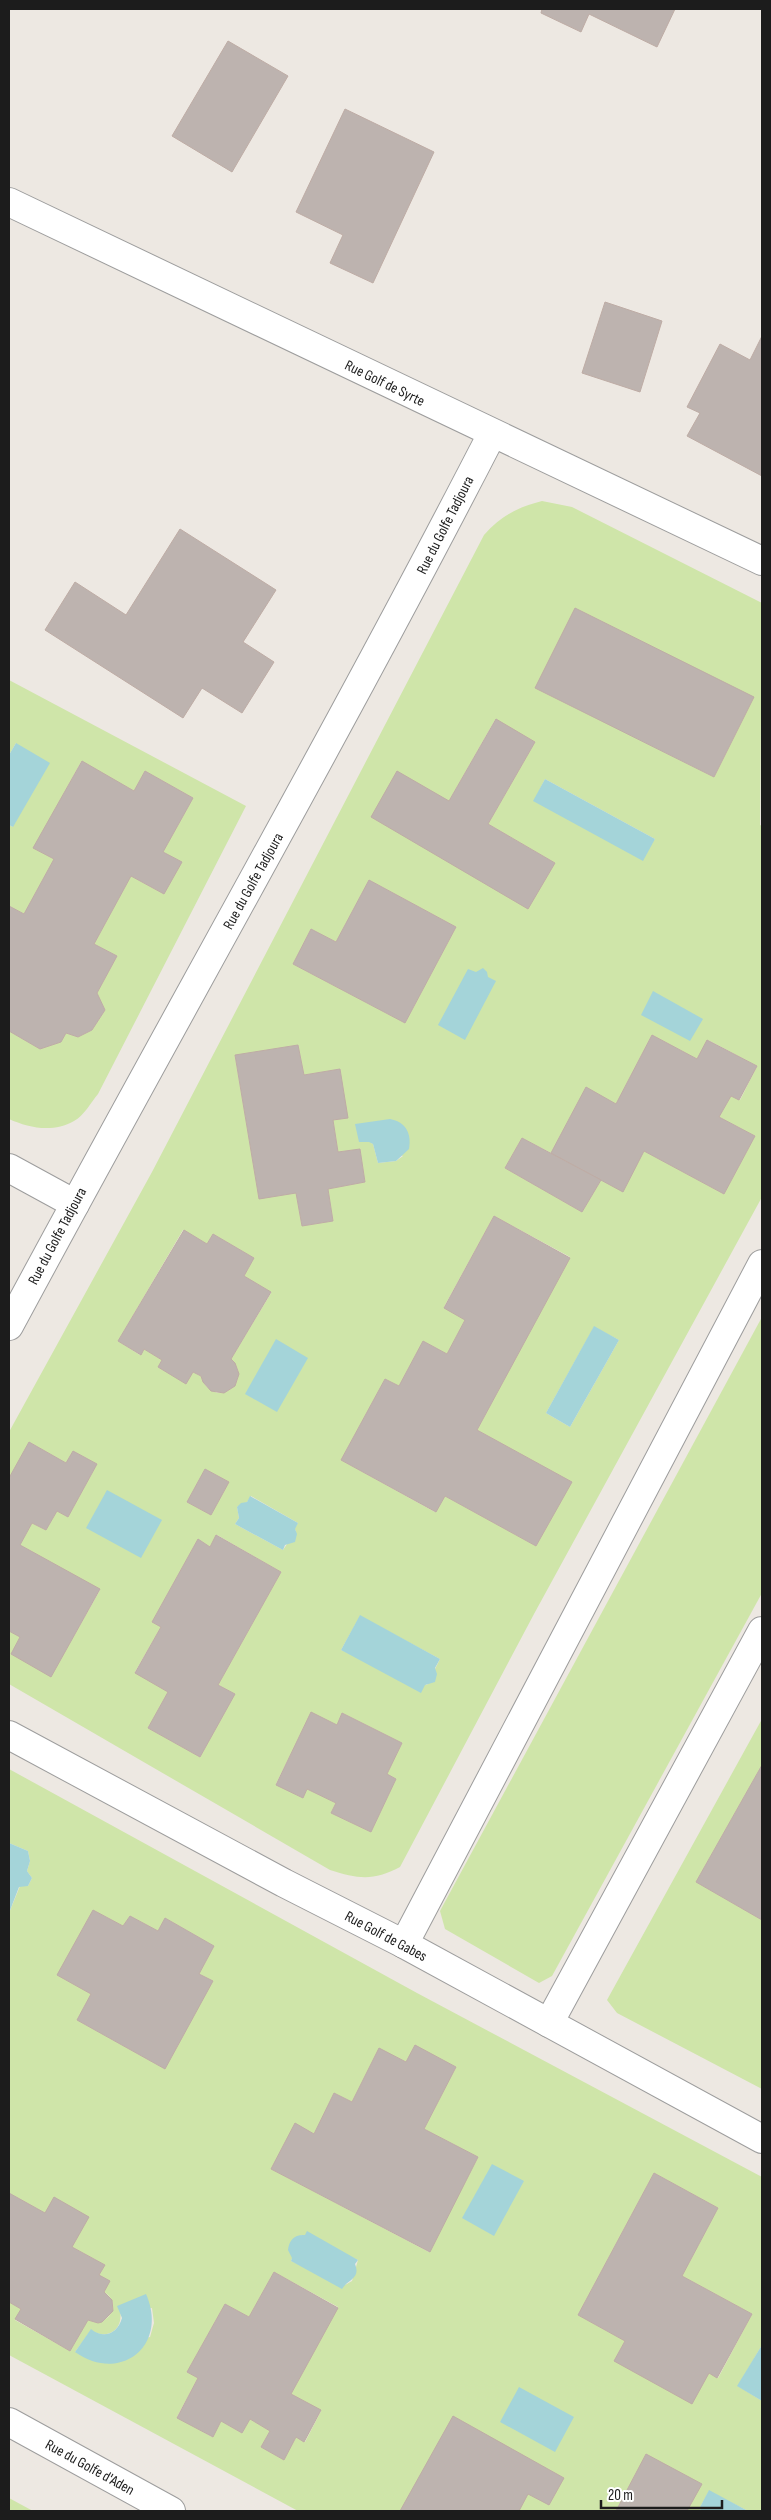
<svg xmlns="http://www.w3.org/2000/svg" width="771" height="2520" font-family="'Sofia Sans Condensed',sans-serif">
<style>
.grass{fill:#cfe5a9;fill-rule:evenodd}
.water{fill:#a4d4d9}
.building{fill:#bdb3af;stroke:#beaca5}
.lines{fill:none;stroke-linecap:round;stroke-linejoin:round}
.street-casing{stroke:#9d9d9d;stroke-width:30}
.street{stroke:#fff;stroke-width:28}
.labels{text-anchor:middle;stroke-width:4.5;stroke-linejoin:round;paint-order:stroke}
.street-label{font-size:15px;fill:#1c1c1c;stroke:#fff}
</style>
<rect width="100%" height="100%" fill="#ede8e2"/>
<g class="grass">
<path d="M 542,501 L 572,507 L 762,603 L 760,825 L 762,826 L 762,1197 L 534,1614 L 400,1867 C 374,1881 358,1879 330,1870 L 9,1684 L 9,1631 L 20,1637 L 11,1654 L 51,1676 L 100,1590 L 20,1545 L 32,1523 L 46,1530 L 57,1511 L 68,1517 L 97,1464 L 73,1451 L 66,1463 L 29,1442 L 9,1478 L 9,1432 L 152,1172 L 484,535 C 501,516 518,507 542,501 ZM 536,688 L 753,698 L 714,777 ZM 495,720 L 535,742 L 488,824 L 555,863 L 528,908 L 449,801 ZM 545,779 L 655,839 L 655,840 L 534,801 ZM 369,880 L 456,927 L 405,1023 L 293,964 L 311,929 L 336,942 ZM 652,1035 L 697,1059 L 708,1040 L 757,1066 L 740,1100 L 731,1096 L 719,1117 L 755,1136 L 724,1194 L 644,1151 L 623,1191 L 601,1180 L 582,1212 L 505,1168 L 522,1138 L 551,1153 L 586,1088 L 616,1104 ZM 298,1045 L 304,1075 L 340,1069 L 347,1118 L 333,1120 L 338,1152 L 360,1149 L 365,1182 L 328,1189 L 333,1221 L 302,1226 L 296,1193 L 259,1198 L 235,1056 ZM 369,1142 L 403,1156 L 396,1161 L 378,1163 L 373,1144 ZM 494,1216 L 570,1257 L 477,1430 L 571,1482 L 536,1546 L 445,1496 L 435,1512 L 341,1460 L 385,1379 L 399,1386 L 423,1341 L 447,1354 L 465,1320 L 444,1307 ZM 183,1230 L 207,1244 L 213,1234 L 254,1258 L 244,1276 L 271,1293 L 231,1359 C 255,1384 212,1411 201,1376 L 193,1372 L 186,1383 L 158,1367 L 162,1360 L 144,1349 L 140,1355 L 118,1341 ZM 594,1327 L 619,1340 L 570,1427 L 546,1413 ZM 205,1469 L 229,1482 L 211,1515 L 187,1502 ZM 251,1496 L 298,1523 L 294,1529 L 296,1531 L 283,1550 L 235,1524 L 239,1518 L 237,1507 L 247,1502 ZM 217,1535 L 281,1572 L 218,1685 L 235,1694 L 200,1757 L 148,1728 L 168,1692 L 135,1672 L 161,1627 L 152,1622 L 198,1539 L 210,1547 ZM 360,1616 L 440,1659 L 427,1685 L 341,1650 ZM 311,1713 L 337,1725 L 342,1713 L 402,1743 L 387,1774 L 396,1779 L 371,1832 L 331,1813 L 336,1803 L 307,1789 L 303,1798 L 276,1784 Z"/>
<path d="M 9,680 L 246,806 L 98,1094 C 91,1102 84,1116 74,1121 C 53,1133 29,1128 9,1119 L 9,1031 L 40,1049 L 61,1042 L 66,1033 L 78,1037 L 92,1030 L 105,1010 L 97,993 L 117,956 L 94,944 L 131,876 L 164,894 L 181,862 L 163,852 L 193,798 L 145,771 L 134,791 L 81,762 L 34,848 L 54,859 L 24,914 L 9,906 L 9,825 L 13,827 L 16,743 L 9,755 Z"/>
<path d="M 762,1317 L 762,1593 L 552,1976 L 539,1983 L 445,1929 L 440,1911 Z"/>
<path d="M 762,1719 L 762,1765 L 696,1882 L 762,1920 L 762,2089 L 617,2013 L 607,2000 Z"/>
<path d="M 9,1769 L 417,1993 L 762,2177 L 762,2345 L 738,2386 L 762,2401 L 762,2511 L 748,2511 L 709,2491 L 699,2509 L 704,2511 L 687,2511 L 701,2484 L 646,2455 L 616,2511 L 298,2511 L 9,2355 L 9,2302 L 21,2309 L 15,2320 L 70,2351 L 88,2320 L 98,2323 C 114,2318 119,2301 104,2292 L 99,2275 L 105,2265 L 72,2247 L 45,2213 L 9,2193 L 9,1913 L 20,1886 L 28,1886 L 32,1878 L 27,1871 L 30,1861 L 28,1851 L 9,1843 ZM 93,1910 L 123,1926 L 130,1916 L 158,1931 L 165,1918 L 214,1946 L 199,1974 L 212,1981 L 165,2069 L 77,2020 L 91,1994 L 58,1975 ZM 415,2046 L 456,2067 L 424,2129 L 478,2157 L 429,2252 L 271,2169 L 295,2124 L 314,2134 L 334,2093 L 352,2102 L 379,2049 L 406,2062 ZM 654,2173 L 718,2208 L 682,2276 L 752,2314 L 718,2378 L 709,2373 L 614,2361 L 625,2341 L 578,2315 ZM 301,2235 L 358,2260 L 352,2281 L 345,2285 L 291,2261 ZM 274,2272 L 338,2307 L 291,2394 L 321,2411 L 305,2442 L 296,2437 L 284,2460 L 261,2447 L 270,2431 L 250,2419 L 242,2433 L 221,2421 L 212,2437 L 177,2417 L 198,2378 L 187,2372 L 225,2304 L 249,2317 ZM 152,2308 L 154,2323 L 150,2337 L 75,2352 L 91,2330 C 106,2341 124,2330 120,2311 Z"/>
<path d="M 9,2498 L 33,2511 L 9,2511 Z"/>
</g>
<g class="water">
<path d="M 16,743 L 50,763 L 13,827 L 9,825 L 9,755 Z"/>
<path d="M 545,779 L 655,839 L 643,861 L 533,801 Z"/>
<path d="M 468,969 L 476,972 L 483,968 L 487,972 L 488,977 L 496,981 L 465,1040 L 438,1025 Z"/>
<path d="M 653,991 L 703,1019 L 690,1041 L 641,1015 Z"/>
<path d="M 390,1119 C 406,1122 412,1134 409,1149 L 396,1161 L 378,1163 L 373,1144 L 369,1142 L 359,1142 L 355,1124 Z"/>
<path d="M 594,1326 L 619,1340 L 570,1427 L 546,1413 Z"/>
<path d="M 276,1339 L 308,1358 L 277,1412 L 245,1394 Z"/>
<path d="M 107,1490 L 162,1520 L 141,1558 L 86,1528 Z"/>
<path d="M 250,1496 L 298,1523 L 295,1529 L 297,1534 L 295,1542 L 285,1545 L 283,1550 L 235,1524 L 239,1518 L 237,1507 L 241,1503 L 247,1502 Z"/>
<path d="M 360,1615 L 440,1659 L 435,1668 L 437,1674 L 435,1682 L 425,1685 L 421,1693 L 341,1650 Z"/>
<path d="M 9,1843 L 28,1851 L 30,1861 L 27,1871 L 32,1878 L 28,1886 L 19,1887 L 9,1913 Z"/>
<path d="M 492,2164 L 524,2181 L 494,2236 L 462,2218 Z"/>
<path d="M 307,2231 L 358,2260 L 355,2264 C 361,2279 348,2279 342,2289 L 291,2261 L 292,2258 L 288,2250 C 289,2240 295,2234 305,2235 Z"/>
<path d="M 146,2294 C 169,2346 120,2384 75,2352 L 91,2329 C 104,2340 118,2333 122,2318 L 117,2306 Z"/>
<path d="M 762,2345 L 762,2401 L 737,2386 Z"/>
<path d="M 519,2387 L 574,2417 L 555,2452 L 500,2422 Z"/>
<path d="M 709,2490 L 748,2511 L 704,2511 L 699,2509 Z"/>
</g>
<g class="building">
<path d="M 542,9 L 675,9 L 657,47 L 589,14 L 581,32 L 541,13 Z"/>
<path d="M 228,41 L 288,76 L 232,172 L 172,136 Z"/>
<path d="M 345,109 L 434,152 L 373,283 L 330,263 L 343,235 L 296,212 Z"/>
<path d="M 605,302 L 662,321 L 640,392 L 582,373 Z"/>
<path d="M 762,336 L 762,476 L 687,436 L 700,413 L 687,407 L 720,344 L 750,360 Z"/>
<path d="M 180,529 L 276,590 L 243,642 L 274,662 L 242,713 L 202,688 L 183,718 L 45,630 L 75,582 L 126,615 Z"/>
<path d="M 575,608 L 754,697 L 714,777 L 535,688 Z"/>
<path d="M 496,719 L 535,742 L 488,824 L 555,863 L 528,909 L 371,817 L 397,771 L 449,801 Z"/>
<path d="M 82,761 L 134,791 L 145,771 L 193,798 L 163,852 L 182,862 L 164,894 L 131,876 L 94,944 L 117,956 L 97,993 L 105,1010 L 92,1030 L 78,1037 L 66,1033 L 61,1042 L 40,1049 L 9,1031 L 9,906 L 24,914 L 54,859 L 33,848 Z"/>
<path d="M 369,880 L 456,927 L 405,1023 L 293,964 L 311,929 L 336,942 Z"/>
<path d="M 652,1035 L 697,1059 L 707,1040 L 757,1066 L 739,1100 L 731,1096 L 719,1117 L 755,1136 L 724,1194 L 644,1151 L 623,1192 L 551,1153 L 586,1087 L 616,1104 Z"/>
<path d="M 298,1045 L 304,1075 L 340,1069 L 348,1118 L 333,1120 L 338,1152 L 360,1149 L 365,1182 L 328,1189 L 333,1221 L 302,1226 L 296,1193 L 259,1199 L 235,1055 Z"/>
<path d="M 522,1138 L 601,1180 L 582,1212 L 505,1168 Z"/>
<path d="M 494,1216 L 570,1258 L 477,1430 L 572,1482 L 536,1546 L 445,1496 L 436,1512 L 341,1460 L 385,1379 L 399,1386 L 423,1341 L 447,1354 L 465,1320 L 444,1308 Z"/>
<path d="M 184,1230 L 207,1244 L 213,1234 L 254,1258 L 244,1276 L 271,1292 L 231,1359 L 235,1363 L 239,1374 L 235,1386 L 224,1393 L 211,1391 L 203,1382 L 201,1376 L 193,1372 L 186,1384 L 158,1367 L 162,1360 L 144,1349 L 141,1355 L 118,1341 Z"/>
<path d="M 29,1442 L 66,1463 L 73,1451 L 97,1464 L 68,1517 L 57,1511 L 46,1530 L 32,1523 L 20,1545 L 100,1589 L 51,1677 L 11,1654 L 20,1637 L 9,1631 L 9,1478 Z"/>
<path d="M 205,1469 L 229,1482 L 211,1515 L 187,1502 Z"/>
<path d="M 216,1535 L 281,1572 L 218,1685 L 235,1694 L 200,1757 L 148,1728 L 168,1692 L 135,1673 L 161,1627 L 152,1622 L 198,1539 L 210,1547 Z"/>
<path d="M 311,1712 L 337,1725 L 342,1713 L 402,1743 L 387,1774 L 396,1779 L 371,1832 L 331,1813 L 336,1803 L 307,1789 L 303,1798 L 276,1785 Z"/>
<path d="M 762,1765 L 762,1920 L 696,1882 Z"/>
<path d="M 93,1910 L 123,1926 L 130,1916 L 158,1931 L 165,1918 L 214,1946 L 199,1974 L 213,1981 L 165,2069 L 77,2020 L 91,1994 L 57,1975 Z"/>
<path d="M 415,2045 L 456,2067 L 424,2129 L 478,2157 L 430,2252 L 271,2169 L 295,2123 L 314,2134 L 334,2093 L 352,2102 L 379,2048 L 406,2062 Z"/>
<path d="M 654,2173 L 718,2208 L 682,2276 L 752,2314 L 717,2378 L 709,2373 L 692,2404 L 614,2361 L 625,2341 L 578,2315 Z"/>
<path d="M 9,2193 L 45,2213 L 54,2197 L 89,2217 L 72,2247 L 105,2265 L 99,2275 L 110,2281 L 104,2292 L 112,2300 L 113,2311 L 102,2322 L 98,2323 L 88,2320 L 70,2351 L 15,2319 L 21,2309 L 9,2302 Z"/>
<path d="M 274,2272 L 338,2308 L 291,2394 L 321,2410 L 304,2442 L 296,2437 L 284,2460 L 261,2447 L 270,2431 L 250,2419 L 242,2433 L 221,2421 L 213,2437 L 177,2418 L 198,2378 L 187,2372 L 225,2304 L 249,2317 Z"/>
<path d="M 453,2416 L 564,2478 L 549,2505 L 528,2494 L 519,2511 L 400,2511 Z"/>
<path d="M 646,2454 L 702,2484 L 687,2511 L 616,2511 Z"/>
</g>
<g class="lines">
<defs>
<g id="street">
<path d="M 9,202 L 762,561"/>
<path d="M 9,1168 L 75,1204"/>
<path d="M 9,1326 C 169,1028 337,735 492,434"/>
<path d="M 9,1735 L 284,1883 L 404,1944 L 762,2139"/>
<path d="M 404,1944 L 762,1264"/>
<path d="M 549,2023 L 762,1631"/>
<path d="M 9,2422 L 171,2511"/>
</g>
</defs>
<use href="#street" class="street-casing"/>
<use href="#street" class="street"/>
</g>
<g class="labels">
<g class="street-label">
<text transform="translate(385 383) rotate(26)" y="5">Rue Golf de Syrte</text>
<text transform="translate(445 525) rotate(-63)" y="5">Rue du Golfe Tadjoura</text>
<text transform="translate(253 881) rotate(-61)" y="5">Rue du Golfe Tadjoura</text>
<text transform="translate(57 1236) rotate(-62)" y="5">Rue du Golfe Tadjoura</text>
<text transform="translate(386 1936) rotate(28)" y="5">Rue Golf de Gabes</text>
<text transform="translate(90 2467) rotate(29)" y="5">Rue du Golfe d'Aden</text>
</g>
</g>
<rect width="771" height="2520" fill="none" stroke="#1c1c1c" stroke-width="20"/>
<path d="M601 2500v8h121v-8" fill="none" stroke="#1c1c1c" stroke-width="2.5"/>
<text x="608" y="2500" font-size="15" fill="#1c1c1c" stroke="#ffffff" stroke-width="4" paint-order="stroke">20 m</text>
</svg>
